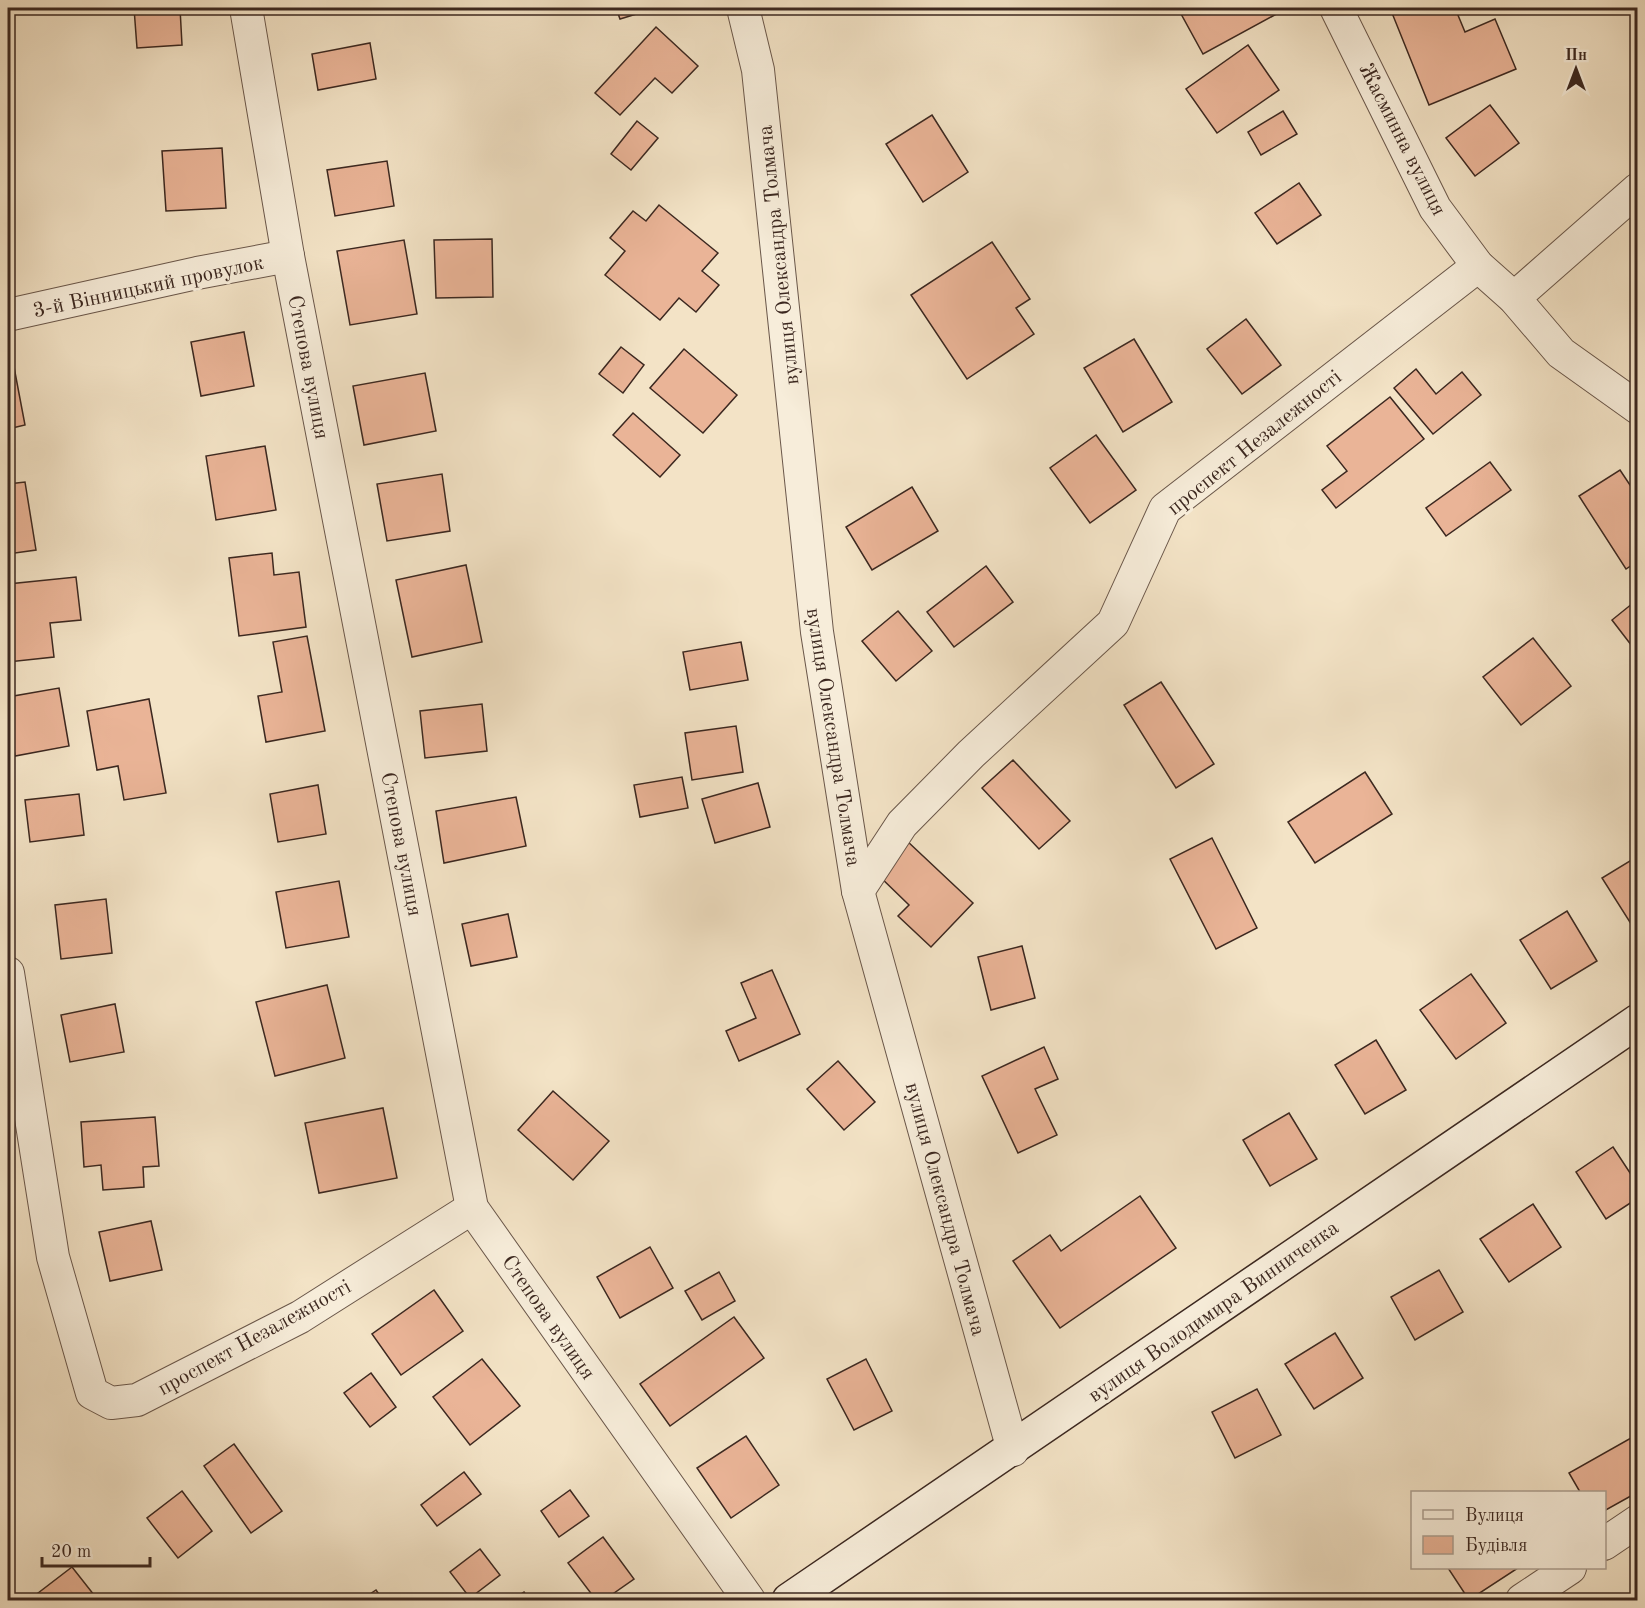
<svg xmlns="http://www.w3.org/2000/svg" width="1645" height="1608" font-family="'Old Standard TT',serif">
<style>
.building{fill:#eab497;stroke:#3c2820;stroke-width:1.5}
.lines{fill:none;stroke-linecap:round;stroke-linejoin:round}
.minor-casing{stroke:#6a574a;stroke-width:34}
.secondary-casing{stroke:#3c2820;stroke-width:36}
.minor{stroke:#f7edda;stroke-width:32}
.secondary{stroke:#f7edda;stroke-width:33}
.labels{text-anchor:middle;stroke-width:6;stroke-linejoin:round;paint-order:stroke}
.street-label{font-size:21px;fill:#3c2820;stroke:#f7edda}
</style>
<rect width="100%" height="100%" fill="#f3e3c6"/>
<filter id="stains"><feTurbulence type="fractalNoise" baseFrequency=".00333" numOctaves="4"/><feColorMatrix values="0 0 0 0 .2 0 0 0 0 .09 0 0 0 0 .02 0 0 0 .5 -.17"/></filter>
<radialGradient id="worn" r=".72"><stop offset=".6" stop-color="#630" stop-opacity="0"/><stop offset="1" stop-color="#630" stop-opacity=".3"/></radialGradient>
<g class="building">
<path d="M 134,8 L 180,8 L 182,45 L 137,48 Z"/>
<path d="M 616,8 L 656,8 L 620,19 Z"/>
<path d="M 1188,8 L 1280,8 L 1282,11 L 1203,54 L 1180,12 Z"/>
<path d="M 1405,8 L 1455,8 L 1465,32 L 1495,19 L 1516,69 L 1429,105 L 1392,13 Z"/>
<path d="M 656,27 L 698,66 L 672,93 L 655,78 L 620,115 L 595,93 Z"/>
<path d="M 370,43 L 376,79 L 318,90 L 312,54 Z"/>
<path d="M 1248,45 L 1279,90 L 1217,133 L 1186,89 Z"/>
<path d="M 1490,105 L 1519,143 L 1475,176 L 1446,138 Z"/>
<path d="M 1283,111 L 1297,134 L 1261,155 L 1248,132 Z"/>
<path d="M 932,115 L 968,172 L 923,202 L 886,144 Z"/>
<path d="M 637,121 L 658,138 L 631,170 L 611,154 Z"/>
<path d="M 222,148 L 226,208 L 166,211 L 162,151 Z"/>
<path d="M 387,161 L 394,206 L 335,216 L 327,170 Z"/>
<path d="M 1299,183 L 1321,215 L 1277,244 L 1255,213 Z"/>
<path d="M 659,205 L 718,253 L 702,271 L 719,285 L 696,312 L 679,298 L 660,320 L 605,275 L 625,251 L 610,238 L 633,211 L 646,221 Z"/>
<path d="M 492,239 L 493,297 L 436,298 L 434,240 Z"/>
<path d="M 404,240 L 417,314 L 350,325 L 337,251 Z"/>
<path d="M 992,242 L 1030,299 L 1016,308 L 1034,334 L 967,379 L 911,295 Z"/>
<path d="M 1246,319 L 1281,365 L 1242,394 L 1207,349 Z"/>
<path d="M 244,332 L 254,386 L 201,396 L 191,342 Z"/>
<path d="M 1134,339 L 1172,402 L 1123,432 L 1084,368 Z"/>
<path d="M 621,347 L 644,365 L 623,393 L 599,374 Z"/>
<path d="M 684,349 L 737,395 L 703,433 L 650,388 Z"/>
<path d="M 14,367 L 25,425 L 8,429 L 8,369 Z"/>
<path d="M 1416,369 L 1436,394 L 1462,372 L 1481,395 L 1433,434 L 1394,388 Z"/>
<path d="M 425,373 L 436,431 L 364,445 L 353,386 Z"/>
<path d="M 1390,397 L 1424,439 L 1336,508 L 1322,490 L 1347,471 L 1327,446 Z"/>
<path d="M 633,413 L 680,455 L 660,477 L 613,435 Z"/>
<path d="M 1096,435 L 1136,490 L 1090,523 L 1050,468 Z"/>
<path d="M 265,446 L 276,510 L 216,520 L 206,456 Z"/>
<path d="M 1490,462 L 1511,490 L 1446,536 L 1426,508 Z"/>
<path d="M 1620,470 L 1638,497 L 1638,561 L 1626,569 L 1579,496 Z"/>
<path d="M 442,474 L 450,531 L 387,541 L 377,484 Z"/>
<path d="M 25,482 L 36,550 L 8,554 L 8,484 Z"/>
<path d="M 912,487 L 938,531 L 872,570 L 846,527 Z"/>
<path d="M 272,553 L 274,575 L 299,572 L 306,627 L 239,636 L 229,558 Z"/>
<path d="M 466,565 L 482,642 L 412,657 L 396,580 Z"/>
<path d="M 986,566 L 1013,602 L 954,647 L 927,612 Z"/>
<path d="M 76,577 L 81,620 L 50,623 L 54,657 L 8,662 L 8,584 Z"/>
<path d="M 1638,599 L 1638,648 L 1635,650 L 1612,620 Z"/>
<path d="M 898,611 L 932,651 L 896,681 L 862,641 Z"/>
<path d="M 307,636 L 325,731 L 266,742 L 258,696 L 282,692 L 273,642 Z"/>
<path d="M 1533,638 L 1571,686 L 1521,725 L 1483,677 Z"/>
<path d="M 741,642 L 748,680 L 690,690 L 683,652 Z"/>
<path d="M 1161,682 L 1214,764 L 1176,788 L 1124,705 Z"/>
<path d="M 59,688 L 69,746 L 15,756 L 8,711 L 8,697 Z"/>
<path d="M 149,699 L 166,793 L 124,800 L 118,766 L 97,770 L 87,711 Z"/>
<path d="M 482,704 L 487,751 L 425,758 L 420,711 Z"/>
<path d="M 736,726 L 743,772 L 692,780 L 685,733 Z"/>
<path d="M 1013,760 L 1070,821 L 1039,849 L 982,788 Z"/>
<path d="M 1365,772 L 1392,814 L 1315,863 L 1288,822 Z"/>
<path d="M 682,777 L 688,808 L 640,817 L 634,785 Z"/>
<path d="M 758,783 L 770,827 L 715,843 L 702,799 Z"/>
<path d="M 318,785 L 326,834 L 278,842 L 270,794 Z"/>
<path d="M 79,794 L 84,835 L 30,842 L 25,800 Z"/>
<path d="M 516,797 L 526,846 L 444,863 L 436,811 Z"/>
<path d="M 1212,838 L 1257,928 L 1216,949 L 1170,859 Z"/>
<path d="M 906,840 L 973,903 L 931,947 L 898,916 L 909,905 L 875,872 Z"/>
<path d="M 1638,856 L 1638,924 L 1633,927 L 1602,878 Z"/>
<path d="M 339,881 L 349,937 L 286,948 L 276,892 Z"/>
<path d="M 106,899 L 112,953 L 61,959 L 55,905 Z"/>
<path d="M 1567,911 L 1597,961 L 1551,989 L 1520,940 Z"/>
<path d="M 508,914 L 517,957 L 471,966 L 462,924 Z"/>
<path d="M 1022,946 L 1035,998 L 991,1010 L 978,957 Z"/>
<path d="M 772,970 L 800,1034 L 739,1061 L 726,1031 L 756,1018 L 741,983 Z"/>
<path d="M 1471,974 L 1506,1023 L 1456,1059 L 1420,1010 Z"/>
<path d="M 327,985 L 345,1058 L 275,1076 L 256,1002 Z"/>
<path d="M 115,1004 L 124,1052 L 70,1062 L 61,1015 Z"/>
<path d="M 1376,1040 L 1406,1090 L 1365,1114 L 1335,1065 Z"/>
<path d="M 1044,1047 L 1058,1079 L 1035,1089 L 1057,1135 L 1018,1153 L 982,1076 Z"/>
<path d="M 838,1061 L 875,1102 L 844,1130 L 807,1089 Z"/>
<path d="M 553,1091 L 609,1141 L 573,1180 L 518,1130 Z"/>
<path d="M 383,1108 L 397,1178 L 319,1193 L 305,1123 Z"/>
<path d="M 1289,1113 L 1317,1159 L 1270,1186 L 1243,1140 Z"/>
<path d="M 155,1117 L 159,1166 L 143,1167 L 144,1187 L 103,1190 L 101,1165 L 84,1167 L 81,1122 Z"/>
<path d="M 1613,1147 L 1638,1185 L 1638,1198 L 1606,1219 L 1576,1172 Z"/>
<path d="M 1140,1196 L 1176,1248 L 1060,1328 L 1013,1261 L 1050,1235 L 1061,1251 Z"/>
<path d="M 1533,1204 L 1561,1247 L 1509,1282 L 1480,1239 Z"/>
<path d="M 151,1221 L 162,1270 L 110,1281 L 99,1232 Z"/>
<path d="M 650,1247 L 673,1288 L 620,1318 L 597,1277 Z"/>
<path d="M 1439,1270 L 1463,1312 L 1415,1340 L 1391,1297 Z"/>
<path d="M 719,1272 L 735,1301 L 702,1320 L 685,1291 Z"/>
<path d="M 434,1290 L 463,1331 L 401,1375 L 372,1334 Z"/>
<path d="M 734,1317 L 764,1358 L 670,1426 L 640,1384 Z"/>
<path d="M 1335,1333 L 1363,1378 L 1314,1409 L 1285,1364 Z"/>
<path d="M 482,1359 L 520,1406 L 470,1445 L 433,1397 Z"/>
<path d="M 866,1359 L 892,1411 L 854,1430 L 827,1379 Z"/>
<path d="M 371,1373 L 396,1407 L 370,1427 L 344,1393 Z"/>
<path d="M 1257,1389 L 1281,1435 L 1235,1458 L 1212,1412 Z"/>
<path d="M 746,1436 L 779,1485 L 731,1518 L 697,1468 Z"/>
<path d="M 1631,1438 L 1638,1448 L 1638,1492 L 1604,1511 L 1604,1492 L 1580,1492 L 1569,1473 Z"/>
<path d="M 234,1444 L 282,1511 L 251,1533 L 204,1466 Z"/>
<path d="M 464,1472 L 481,1494 L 437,1526 L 421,1505 Z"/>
<path d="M 570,1490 L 589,1516 L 559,1537 L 541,1511 Z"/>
<path d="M 182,1491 L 212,1531 L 178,1558 L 147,1518 Z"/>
<path d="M 603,1537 L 634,1579 L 604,1600 L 596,1600 L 568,1563 Z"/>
<path d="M 480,1549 L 500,1575 L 470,1598 L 450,1572 Z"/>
<path d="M 72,1567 L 98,1600 L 29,1600 Z"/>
<path d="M 1448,1568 L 1518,1568 L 1469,1600 Z"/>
<path d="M 376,1590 L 383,1600 L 361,1600 Z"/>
<path d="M 524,1592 L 529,1600 L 512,1600 Z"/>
</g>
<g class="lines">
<defs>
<g id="minor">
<path d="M 246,8 L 288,256 L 472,1208 L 749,1600"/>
<path d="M 743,8 L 758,70 L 817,632 L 858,891 L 1013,1450"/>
<path d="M 1336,8 L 1435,208 L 1478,266 L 1514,298 L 1561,353 L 1638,408"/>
<path d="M 1514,298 L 1638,189"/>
<path d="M 8,315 L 197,273 L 288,256"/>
<path d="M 858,891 L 902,824 L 971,754 L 1113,623 L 1165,509 L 1478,266"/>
<path d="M 8,973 L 53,1257 L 92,1393 L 111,1403 L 137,1400 L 300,1317 L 472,1208"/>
<path d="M 1604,1544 L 1638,1521"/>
<path d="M 1522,1600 L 1570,1568"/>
</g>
<path id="secondary" d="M 789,1600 C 1073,1409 1355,1215 1638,1021"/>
</defs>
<use href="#minor" class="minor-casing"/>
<use href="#secondary" class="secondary-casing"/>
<use href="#minor" class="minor"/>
<use href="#secondary" class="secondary"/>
</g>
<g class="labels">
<g class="street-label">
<text transform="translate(1403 139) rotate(63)" y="7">Жасминна вулиця</text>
<text transform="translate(778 255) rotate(-96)" y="7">вулиця Олександра Толмача</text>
<text transform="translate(148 286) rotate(-12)" y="7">3-й Вінницький провулок</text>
<text transform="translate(309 367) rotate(79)" y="7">Степова вулиця</text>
<text transform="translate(1254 442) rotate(-39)" y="7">проспект Незалежності</text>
<text transform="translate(834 737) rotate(81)" y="7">вулиця Олександра Толмача</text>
<text transform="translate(402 844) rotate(79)" y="7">Степова вулиця</text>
<text transform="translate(946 1209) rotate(75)" y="7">вулиця Олександра Толмача</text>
<text transform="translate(1213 1311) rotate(-35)" y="7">вулиця Володимира Винниченка</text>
<text transform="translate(549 1317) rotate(55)" y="7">Степова вулиця</text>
<text transform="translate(254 1337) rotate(-29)" y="7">проспект Незалежності</text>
</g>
</g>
<rect width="1645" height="1608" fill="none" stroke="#f3e3c6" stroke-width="30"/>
<rect x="9" y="9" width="1627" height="1590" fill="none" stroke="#3c2820" stroke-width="3"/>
<rect x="15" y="15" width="1615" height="1578" fill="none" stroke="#3c2820" stroke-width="1.5"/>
<rect x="1411" y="1491" width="195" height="78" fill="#f7edda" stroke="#ac9e90" stroke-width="1.5"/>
<rect x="1423" y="1510" width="30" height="9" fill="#f7edda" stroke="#ac9e90" stroke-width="1.5"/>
<text x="1465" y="1521" font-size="18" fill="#3c2820">Вулиця</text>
<rect x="1423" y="1536" width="30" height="18" fill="#eab497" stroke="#ac9e90" stroke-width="1.5"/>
<text x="1465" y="1551" font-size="18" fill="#3c2820">Будівля</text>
<g transform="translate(1576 69)" stroke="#f7edda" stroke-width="4.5" paint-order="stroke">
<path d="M0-4.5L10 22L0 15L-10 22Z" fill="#3c2820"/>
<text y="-9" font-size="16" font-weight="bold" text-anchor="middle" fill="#3c2820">Пн</text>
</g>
<path d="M42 1557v9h108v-9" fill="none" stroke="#3c2820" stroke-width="3"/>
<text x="51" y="1557" font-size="18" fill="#3c2820" stroke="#f7edda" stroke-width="4.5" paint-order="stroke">20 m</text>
<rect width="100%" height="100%" filter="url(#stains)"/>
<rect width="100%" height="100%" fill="url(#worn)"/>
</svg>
